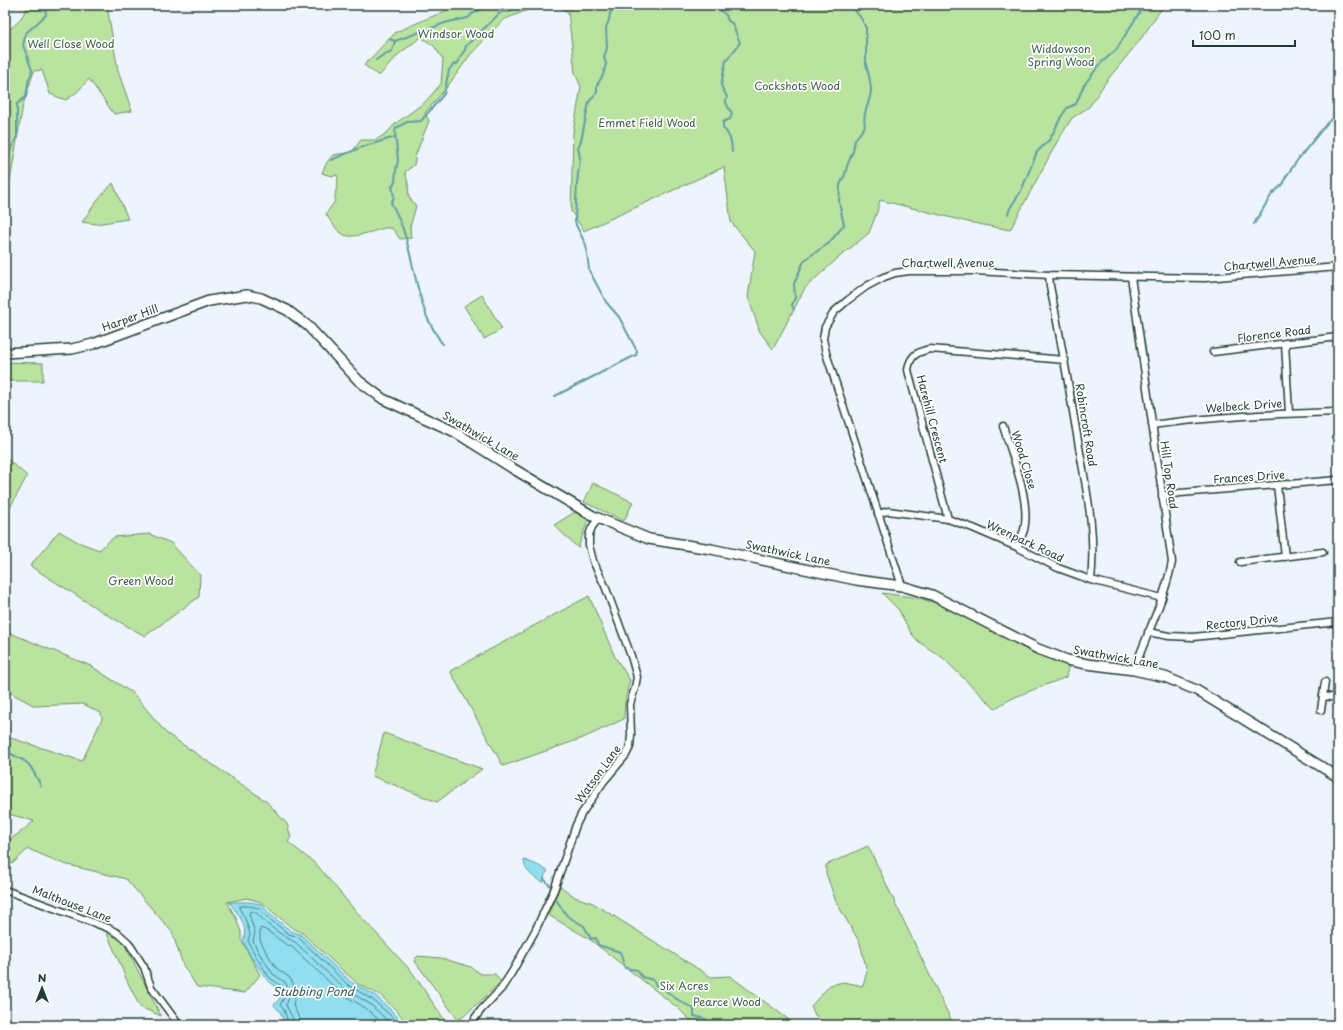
<svg xmlns="http://www.w3.org/2000/svg" width="1343" height="1030" font-family="'Playpen Sans',sans-serif">
<style>
.green{fill:#b9e39f;stroke:#6c906a}
.water{fill:#91def1;stroke:#639ea5}
.lines{fill:none;stroke-linecap:round;stroke-linejoin:round}
.shore{stroke:#4d7d80;stroke-width:1}
.stream{stroke:#639ea5;stroke-width:2}
.street-casing{stroke:#1f3d34;stroke-width:9}
.secondary-casing{stroke:#1f3d34;stroke-width:12}
.street{stroke:#fff;stroke-width:6}
.secondary{stroke:#fff;stroke-width:9}
.labels{text-anchor:middle;stroke-width:3.5;stroke-linejoin:round;paint-order:stroke}
.park-label{font-size:11px;fill:#3e5e49;stroke:#fff}
.street-label{font-size:11px;fill:#1f3d34;stroke:#fff}
.water-label{font-size:12px;font-style:italic;fill:#365d5a;stroke:#fff}
</style>
<rect width="100%" height="100%" fill="#eef4fd"/>
<filter id="ink" filterUnits="userSpaceOnUse"><feTurbulence type="fractalNoise" baseFrequency=".025" numOctaves="2"/><feDisplacementMap in="SourceGraphic" scale="8" xChannelSelector="R" yChannelSelector="G"/><feConvolveMatrix kernelMatrix="1 2 1 2 8 2 1 2 1" color-interpolation-filters="sRGB"/></filter>
<g filter="url(#ink)">
<g class="green">
<path d="M 29,5 L 107,5 L 118,71 L 132,111 L 114,114 L 89,79 L 77,92 L 66,100 L 50,94 L 42,70 L 34,71 L 23,105 L 8,193 L 5,193 L 5,34 L 19,21 Z"/>
<path d="M 459,5 L 551,5 L 535,7 L 503,20 L 471,54 L 447,87 L 425,113 L 429,121 L 416,154 L 414,165 L 405,172 L 408,183 L 409,197 L 416,206 L 410,227 L 411,238 L 400,239 L 393,229 C 387,227 384,228 378,230 C 348,238 344,243 326,214 L 335,201 C 334,190 340,185 337,175 L 331,176 L 322,173 L 327,162 L 333,155 L 352,152 L 361,140 L 376,140 L 388,132 L 395,124 L 425,102 L 441,84 L 443,59 L 434,46 L 421,37 L 399,54 L 379,76 L 364,65 L 396,32 Z"/>
<path d="M 557,5 L 1164,5 L 1140,40 L 1105,83 L 1089,107 L 1072,118 L 1057,142 L 1010,230 L 968,222 L 880,200 L 877,212 L 869,233 L 837,259 L 805,288 L 773,349 L 760,332 L 748,297 L 755,251 L 731,222 L 724,167 L 584,231 L 571,211 L 573,132 L 581,87 L 575,73 L 568,12 Z"/>
<path d="M 113,183 L 128,219 L 96,224 L 82,222 L 99,198 Z"/>
<path d="M 482,295 L 502,329 L 484,339 L 464,306 Z"/>
<path d="M 5,362 L 43,363 L 43,381 L 5,381 Z"/>
<path d="M 5,457 L 27,476 L 5,517 Z"/>
<path d="M 593,483 L 633,502 L 624,521 L 584,502 Z"/>
<path d="M 575,512 L 588,520 L 578,548 L 554,525 Z"/>
<path d="M 59,531 L 78,542 L 99,550 L 114,537 L 149,534 L 171,543 L 200,575 L 199,597 L 145,636 L 109,616 L 30,566 Z"/>
<path d="M 882,593 L 919,598 L 939,604 L 977,622 L 1035,654 L 1069,666 L 1066,677 C 1048,685 1008,697 995,709 L 943,658 L 919,642 L 911,633 L 898,609 Z"/>
<path d="M 589,596 L 615,657 L 630,680 C 626,694 624,705 624,719 L 583,738 L 503,766 L 450,671 Z"/>
<path d="M 5,631 L 91,666 L 134,694 L 166,733 L 266,801 L 287,824 L 291,837 L 288,842 L 317,865 L 353,908 L 412,972 L 448,1025 L 408,1025 L 398,1012 L 380,995 L 358,984 L 342,970 L 301,932 L 292,928 L 261,902 L 247,898 L 227,902 L 236,918 L 241,932 L 241,939 L 260,975 L 245,993 L 197,987 L 183,965 L 172,932 L 126,879 L 64,864 L 28,849 L 12,864 L 5,858 C 5,841 6,842 18,834 C 24,830 29,825 34,821 L 5,813 L 5,736 L 82,761 L 102,719 L 101,713 L 83,704 L 35,706 L 5,690 Z"/>
<path d="M 384,733 L 482,769 L 437,802 L 372,776 Z"/>
<path d="M 868,846 L 953,1024 L 954,1025 L 827,1025 L 815,1015 L 811,1006 L 830,985 L 844,982 L 863,986 L 867,971 L 860,943 L 836,902 L 826,873 L 826,865 Z"/>
<path d="M 560,886 L 575,897 L 593,903 L 711,977 L 730,976 L 796,1025 L 695,1025 L 678,1008 L 588,938 L 548,915 Z"/>
<path d="M 106,931 L 123,941 L 161,1016 L 140,1007 L 128,983 Z"/>
<path d="M 418,956 L 441,958 L 471,967 L 481,974 L 495,974 L 501,982 L 464,1016 L 458,1020 L 414,960 Z"/>
</g>
<g class="water">
<path d="M 524,860 L 537,865 L 548,871 L 545,875 L 543,883 C 534,877 524,872 524,860 Z"/>
<path d="M 229,902 L 249,902 L 261,904 L 271,915 L 291,931 L 300,934 L 351,982 L 376,996 L 394,1013 L 404,1025 L 286,1025 L 280,1012 L 274,1005 L 280,998 L 279,989 L 267,980 L 251,957 L 243,941 C 249,926 238,914 229,902 Z"/>
</g>
<g class="lines">
<g class="shore">
<path d="M 289,1025 L 284,1010 L 280,1005 L 284,998 L 283,987 L 269,977 L 255,955 L 248,941 L 250,934 L 245,918 L 239,908 L 240,906 L 249,906 L 259,908 L 268,918 L 289,934 L 298,937 L 348,985 L 373,1000 L 391,1016 L 399,1025"/>
<path d="M 294,1025 L 294,1021 L 286,1005 L 289,998 L 287,986 L 285,982 L 273,974 L 259,953 L 253,941 L 255,933 L 249,914 L 250,911 C 258,912 260,917 265,922 C 273,929 286,938 295,942 L 345,989 L 370,1004 L 392,1025"/>
<path d="M 300,1025 L 299,1018 L 293,1005 L 295,996 L 293,983 L 289,977 L 277,969 L 265,950 L 260,940 L 260,930 L 261,928 C 273,932 280,943 292,947 L 341,993 L 367,1009 L 384,1025"/>
</g>
<g class="stream">
<path d="M 536,5 L 537,5"/>
<path d="M 713,5 L 726,15 L 728,21 L 732,23 L 740,43 L 726,61 L 721,85 L 722,88 L 727,97 C 723,103 730,108 732,114 L 730,119 L 723,122 L 723,128 C 730,134 732,143 732,152"/>
<path d="M 389,39 L 395,41"/>
<path d="M 376,60 L 383,55 L 392,51 L 395,41 L 448,22 L 468,18 L 472,14 L 489,5"/>
<path d="M 331,160 L 362,147 L 395,137"/>
<path d="M 5,167 L 11,148 L 17,137 L 17,104 L 26,97 L 29,78 L 31,75 L 32,70 L 23,45 L 26,33 L 46,15 L 45,5"/>
<path d="M 1008,214 L 1010,208 L 1021,191 L 1037,152 L 1050,139 L 1061,117 L 1067,108 L 1076,104 L 1084,85 L 1101,63 L 1116,50 L 1144,5"/>
<path d="M 1254,224 L 1272,194 L 1284,183 L 1285,178 L 1299,158 L 1328,122 L 1338,115"/>
<path d="M 794,310 L 792,305 L 795,298 L 794,284 L 803,263 L 807,258 L 828,244 L 844,225 L 839,202 L 840,185 L 845,174 L 847,166 L 853,151 L 855,140 L 865,126 C 862,113 870,103 871,91 C 871,85 868,70 866,65 L 866,28 L 861,18 L 853,8 L 853,5"/>
<path d="M 443,344 L 441,342 C 436,334 431,326 427,317 C 412,280 412,238 391,203 L 394,197 L 392,186 L 395,182 L 396,170 L 398,160 L 395,132 L 396,128 L 407,122 L 421,121 L 444,94 L 449,70 L 453,65 L 458,63 L 460,57 L 465,50 L 466,46 L 501,12 L 510,12 L 511,10 L 528,5"/>
<path d="M 555,396 L 636,355 L 637,351 L 619,317 L 606,302 L 589,270 L 586,245 L 576,225 L 575,220 L 577,183 L 580,158 L 578,147 L 581,141 L 589,102 L 597,92 L 597,85 L 603,75 L 606,64 L 604,57 L 607,48 L 606,28 L 609,20 L 610,13 L 617,5"/>
<path d="M 5,748 C 10,757 23,757 29,765 C 34,771 37,779 41,786"/>
<path d="M 544,879 L 551,887 L 550,892"/>
<path d="M 557,901 L 567,916 L 584,926 L 591,939 L 596,938 L 598,945 L 620,952 L 625,968 L 637,970 L 642,977 L 653,980 L 657,987 L 664,989 L 675,998 L 694,1009 L 694,1016 L 706,1019 L 707,1025"/>
</g>
<defs>
<g id="street">
<path d="M 1049,275 L 1050,286 C 1061,340 1070,393 1079,447 C 1087,492 1096,534 1091,580"/>
<path d="M 1131,277 L 1172,562 C 1165,598 1146,636 1134,670"/>
<path d="M 1285,343 L 1289,413"/>
<path d="M 1213,352 L 1338,337"/>
<path d="M 1152,425 C 1213,416 1276,414 1338,412"/>
<path d="M 1003,426 C 1012,455 1031,501 1024,530 C 1022,536 1019,542 1017,547"/>
<path d="M 1277,485 L 1285,557"/>
<path d="M 1162,496 L 1180,493 L 1338,480"/>
<path d="M 878,514 L 888,511 L 948,519 L 973,528 L 1017,547 L 1058,568 L 1091,580 L 1162,598"/>
<path d="M 948,519 L 908,370 C 910,356 916,352 930,349 L 1065,360"/>
<path d="M 1240,562 L 1323,552"/>
<path d="M 902,586 L 826,353 L 823,339 L 825,327 L 834,312 L 848,300 L 867,286 L 884,277 L 895,273 L 909,271 L 975,271 L 1049,275 L 1205,278 L 1338,267"/>
<path d="M 1148,632 L 1169,636 L 1193,637 L 1338,622"/>
<path d="M 1323,696 L 1338,698"/>
<path d="M 1321,710 L 1325,682"/>
<path d="M 5,890 L 108,928 L 119,934 L 128,942 L 144,967 L 151,987 L 179,1025"/>
<path d="M 474,1025 L 475,1018 L 481,1010 L 501,989 L 512,972 L 535,931 L 554,890 L 576,825 L 582,813 L 604,781 L 626,755 L 630,747 L 631,735 L 630,704 L 635,688 L 637,677 L 631,656 L 605,586 L 593,561 L 589,545 L 589,535 L 592,527 L 599,518"/>
</g>
<path id="secondary" d="M 5,353 L 72,349 L 93,344 L 209,301 L 247,295 L 261,298 L 287,310 L 308,326 L 359,381 L 383,399 L 455,432 L 512,468 L 593,516 L 649,539 L 711,549 L 856,580 L 902,586 L 932,595 L 1038,649 L 1067,660 L 1087,664 L 1134,670 L 1165,677 L 1196,690 L 1338,777"/>
</defs>
<use href="#street" class="street-casing"/>
<use href="#secondary" class="secondary-casing"/>
<use href="#street" class="street"/>
<use href="#secondary" class="secondary"/>
</g>
</g>
<g class="labels">
<g class="park-label">
<text x="456" y="38">Windsor Wood</text>
<text x="71" y="48">Well Close Wood</text>
<text x="1061" y="53">Widdowson<tspan x="1061" dy="13">Spring Wood</tspan></text>
<text x="797" y="90">Cockshots Wood</text>
<text x="647" y="127">Emmet Field Wood</text>
<text x="141" y="585">Green Wood</text>
<text x="684" y="990">Six Acres</text>
<text x="727" y="1006">Pearce Wood</text>
</g>
<g class="street-label">
<text x="948" y="267">Chartwell Avenue</text>
<text transform="translate(1270 263) rotate(-5)" y="4">Chartwell Avenue</text>
<text transform="translate(130 318) rotate(-20)" y="4">Harper Hill</text>
<text transform="translate(1274 334) rotate(-7)" y="4">Florence Road</text>
<text transform="translate(1244 406) rotate(-4)" y="4">Welbeck Drive</text>
<text transform="translate(932 419) rotate(75)" y="4">Harehill Crescent</text>
<text transform="translate(1086 425) rotate(81)" y="4">Robincroft Road</text>
<text transform="translate(481 436) rotate(30)" y="4">Swathwick Lane</text>
<text transform="translate(1024 460) rotate(73)" y="4">Wood Close</text>
<text transform="translate(1169 475) rotate(82)" y="4">Hill Top Road</text>
<text transform="translate(1249 477) rotate(-4)" y="4">Frances Drive</text>
<text transform="translate(1025 541) rotate(25)" y="4">Wrenpark Road</text>
<text transform="translate(788 553) rotate(12)" y="4">Swathwick Lane</text>
<text transform="translate(1242 622) rotate(-6)" y="4">Rectory Drive</text>
<text transform="translate(1116 657) rotate(10)" y="4">Swathwick Lane</text>
<text transform="translate(598 774) rotate(-54)" y="4">Watson Lane</text>
<text transform="translate(72 904) rotate(21)" y="4">Malthouse Lane</text>
</g>
<g class="water-label">
<text x="313" y="996">Stubbing Pond</text>
</g>
</g>
<rect width="1343" height="1030" fill="none" stroke="#fff" stroke-width="20"/>
<rect x="10" y="10" width="1323" height="1010" fill="none" stroke="#1f3d34" stroke-width="1.5" filter="url(#ink)"/>
<g transform="translate(42 988)" stroke="#ffffff" stroke-width="3" paint-order="stroke">
<path d="M0-3L7 15L0 10L-7 15Z" fill="#1f3d34"/>
<text y="-6" font-size="11" font-weight="bold" text-anchor="middle" fill="#1f3d34">N</text>
</g>
<path d="M1193 40v6h102v-6" fill="none" stroke="#1f3d34" stroke-width="2"/>
<text x="1199" y="40" font-size="12" fill="#1f3d34" stroke="#ffffff" stroke-width="3" paint-order="stroke">100 m</text>
</svg>
